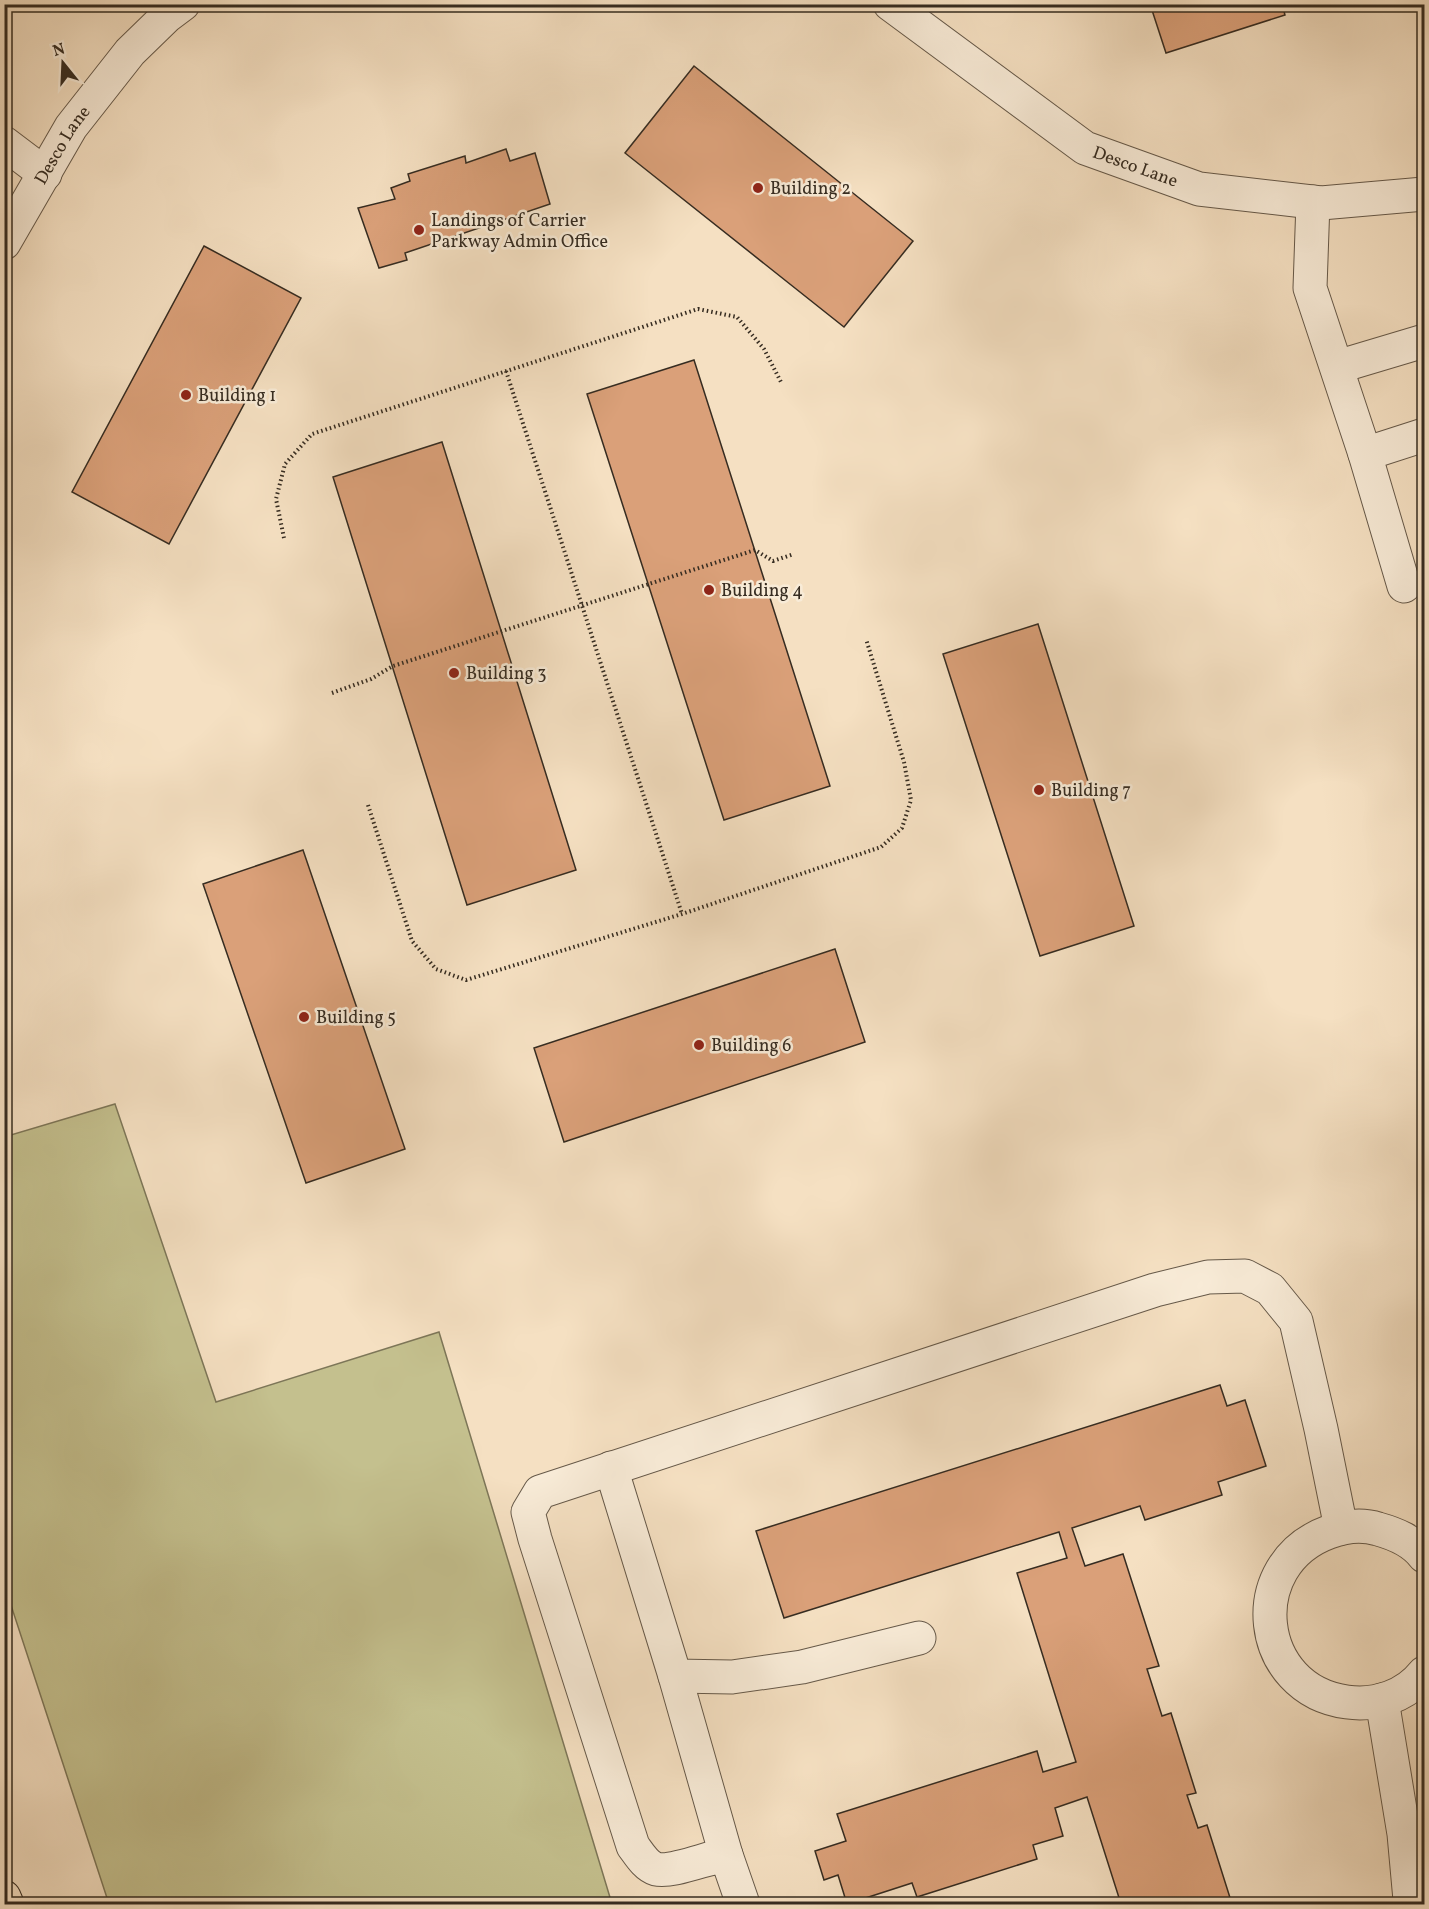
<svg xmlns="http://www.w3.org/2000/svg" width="1429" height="1909" font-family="Vollkorn,serif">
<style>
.green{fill:#c4c08e;stroke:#7d7658;stroke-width:1.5}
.building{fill:#daa079;stroke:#362c21;stroke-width:1.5}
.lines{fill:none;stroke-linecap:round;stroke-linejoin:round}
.minor-casing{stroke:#665949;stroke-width:35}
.major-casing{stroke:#362c21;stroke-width:35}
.path{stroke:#362c21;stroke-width:4;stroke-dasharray:1.5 3;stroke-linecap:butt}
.minor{stroke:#f8ebd7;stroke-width:33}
.major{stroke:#f5e0c2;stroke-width:33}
.poi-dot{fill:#8f2418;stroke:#f8ebd7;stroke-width:2}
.labels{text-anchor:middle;stroke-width:5;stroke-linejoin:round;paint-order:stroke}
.street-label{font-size:18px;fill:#362c21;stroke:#f8ebd7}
.poi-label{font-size:18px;fill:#362c21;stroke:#f8ebd7;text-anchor:start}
</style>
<rect width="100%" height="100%" fill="#f5e0c2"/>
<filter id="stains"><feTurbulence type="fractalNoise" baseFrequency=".00333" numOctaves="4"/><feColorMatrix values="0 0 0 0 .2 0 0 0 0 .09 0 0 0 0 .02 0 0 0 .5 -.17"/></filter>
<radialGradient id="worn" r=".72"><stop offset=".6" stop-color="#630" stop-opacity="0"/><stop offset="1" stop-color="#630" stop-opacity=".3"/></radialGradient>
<path class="green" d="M 115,1104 L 216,1402 L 439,1332 L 612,1904 L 109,1904 L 5,1587 L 4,1137 Z"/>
<g class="building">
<path d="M 1150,4 L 1282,4 L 1285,15 L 1166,53 Z"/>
<path d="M 694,66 L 913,241 L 844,327 L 625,153 Z"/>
<path d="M 506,149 L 510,161 L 535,153 L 550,204 L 405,253 L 407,260 L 379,268 L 358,208 L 395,199 L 391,188 L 410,181 L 408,174 L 465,156 L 466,163 Z"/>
<path d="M 204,246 L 301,298 L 169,544 L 72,492 Z"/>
<path d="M 694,360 L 830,786 L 724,820 L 587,394 Z"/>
<path d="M 442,442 L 576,870 L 467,905 L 333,477 Z"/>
<path d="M 1038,624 L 1134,926 L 1040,956 L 943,654 Z"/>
<path d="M 303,850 L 405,1149 L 306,1183 L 203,884 Z"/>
<path d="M 835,949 L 865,1042 L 564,1142 L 534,1048 Z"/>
<path d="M 1220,1385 L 1227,1406 L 1245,1400 L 1266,1466 L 1218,1482 L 1222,1495 L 1145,1520 L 1140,1506 L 1072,1528 L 1085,1566 L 1123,1554 L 1159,1666 L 1147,1669 L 1162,1716 L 1171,1713 L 1196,1793 L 1187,1795 L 1198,1828 L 1207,1825 L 1232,1904 L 1121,1904 L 1087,1797 L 1055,1808 L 1063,1836 L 1033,1845 L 1037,1859 L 917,1897 L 912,1883 L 847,1904 L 838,1875 L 824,1880 L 815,1851 L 846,1841 L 837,1814 L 1037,1751 L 1043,1772 L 1076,1762 L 1017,1573 L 1067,1558 L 1059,1532 L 784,1618 L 756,1531 Z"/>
</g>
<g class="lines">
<defs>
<g id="minor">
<path id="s1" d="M 890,4 L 1085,148 L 1199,189 L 1321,203 L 1424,194"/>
<path d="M 4,143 L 45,174"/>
<path d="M 1313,202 L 1310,288 L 1365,454 L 1404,586"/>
<path id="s2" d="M 4,243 L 71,127 L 130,52 L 167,16 L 183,4"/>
<path d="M 1337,367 L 1424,341"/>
<path d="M 1365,454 L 1424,435"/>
<path d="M 611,1468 L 675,1676 L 732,1677 L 802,1667 L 919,1638"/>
<path d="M 1424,1556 C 1413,1541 1396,1534 1378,1529 C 1362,1524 1345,1526 1329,1532 C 1241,1564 1255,1690 1347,1702 C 1376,1706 1406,1696 1424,1673"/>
<path d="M 675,1676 L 726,1855"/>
<path d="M 1382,1700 L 1404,1834 L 1410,1900 L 1408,1904"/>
<path d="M 743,1904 L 726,1855 C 709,1857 672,1873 656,1869 C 646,1866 639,1854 633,1846 L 535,1539 L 528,1512 L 540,1492 L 1155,1290 L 1208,1277 L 1245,1276 L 1270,1289 L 1296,1321 L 1321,1429 L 1341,1528"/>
</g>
<path id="major" d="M 4,1897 L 7,1904"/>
</defs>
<use href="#minor" class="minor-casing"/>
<use href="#major" class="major-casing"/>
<g class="path">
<path d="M 506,371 L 682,914"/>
<path d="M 284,538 L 276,499 L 285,464 L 312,434 L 698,309 L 737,317 L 764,349 L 782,384"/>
<path d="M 332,693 L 371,679 L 393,666 L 755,550 L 773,561 L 794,554"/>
<path d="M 368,805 L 412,941 L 436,969 L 466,980 L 682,914 L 881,847 L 902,828 L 911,800 L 904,762 L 866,639"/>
</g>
<use href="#minor" class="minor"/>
<use href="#major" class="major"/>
</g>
<g class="poi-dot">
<circle cx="758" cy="188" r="6"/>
<circle cx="419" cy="230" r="6"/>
<circle cx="186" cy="395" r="6"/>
<circle cx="709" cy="590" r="6"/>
<circle cx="454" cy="673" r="6"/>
<circle cx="1039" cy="790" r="6"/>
<circle cx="304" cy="1017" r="6"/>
<circle cx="699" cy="1045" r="6"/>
</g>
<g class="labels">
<g class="street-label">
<text dy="6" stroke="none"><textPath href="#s2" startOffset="114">Desco Lane</textPath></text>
<text dy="6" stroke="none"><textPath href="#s1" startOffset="296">Desco Lane</textPath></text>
</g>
<g class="poi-label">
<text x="770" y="194">Building 2</text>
<text x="431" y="226">Landings of Carrier<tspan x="431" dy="21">Parkway Admin Office</tspan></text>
<text x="198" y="401">Building 1</text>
<text x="721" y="596">Building 4</text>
<text x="466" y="679">Building 3</text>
<text x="1051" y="796">Building 7</text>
<text x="316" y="1023">Building 5</text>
<text x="711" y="1051">Building 6</text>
</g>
</g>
<rect width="1429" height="1909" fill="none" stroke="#f5e0c2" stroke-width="24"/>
<rect x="6" y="6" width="1417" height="1897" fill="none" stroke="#362c21" stroke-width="3"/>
<rect x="12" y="12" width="1405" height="1885" fill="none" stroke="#362c21" stroke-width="1.5"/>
<g transform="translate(63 63) rotate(342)" stroke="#f8ebd7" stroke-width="4.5" paint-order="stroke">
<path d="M0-4.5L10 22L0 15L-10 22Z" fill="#362c21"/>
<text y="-9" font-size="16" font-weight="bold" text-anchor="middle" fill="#362c21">N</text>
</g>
<rect width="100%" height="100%" filter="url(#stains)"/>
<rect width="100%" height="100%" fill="url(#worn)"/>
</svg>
